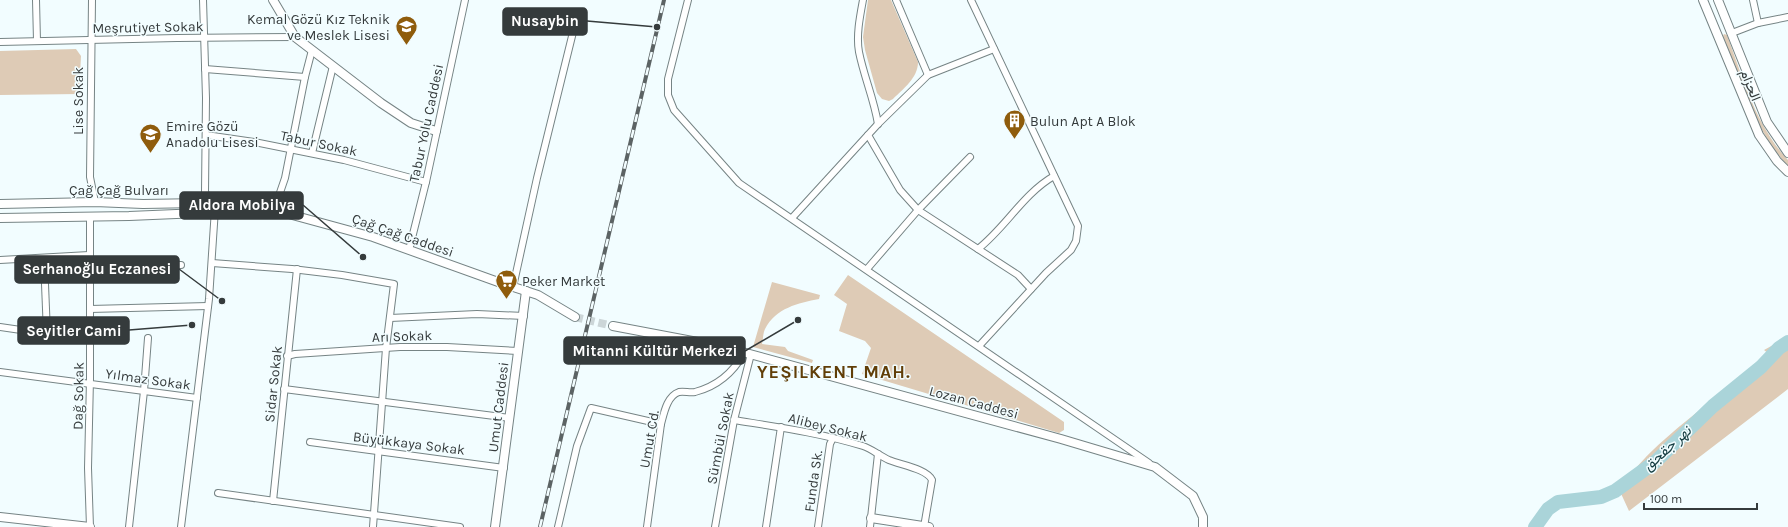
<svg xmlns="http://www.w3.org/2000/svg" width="1788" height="527" font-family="Karla,Vazirmatn,sans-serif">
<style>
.green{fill:#decbb6}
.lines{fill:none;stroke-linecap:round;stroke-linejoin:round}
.river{stroke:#aad4d9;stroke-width:14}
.secondary-tunnel{stroke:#ccd6d8;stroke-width:8;stroke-dasharray:8 4;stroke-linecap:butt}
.street-casing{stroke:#768485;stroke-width:8}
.secondary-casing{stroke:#768485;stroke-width:10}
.street{stroke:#fff;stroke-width:6}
.secondary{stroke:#fff;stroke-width:8}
.rail-casing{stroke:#5c6364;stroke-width:4}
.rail{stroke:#f2fdff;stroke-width:2.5;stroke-dasharray:8;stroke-linecap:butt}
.labels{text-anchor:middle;stroke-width:3;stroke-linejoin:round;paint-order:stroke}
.poi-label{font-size:14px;fill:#353b3c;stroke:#f2fdff;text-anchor:start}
.street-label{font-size:14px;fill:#353b3c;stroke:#f2fdff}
.water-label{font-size:15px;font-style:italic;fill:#143c41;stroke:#f2fdff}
.district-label{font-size:18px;font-weight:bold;letter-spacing:1px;fill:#613e08;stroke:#f2fdff}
.leader{fill:none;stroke:#353b3c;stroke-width:1.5}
.callout-dot{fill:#353b3c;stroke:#f2fdff;stroke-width:1.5}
.callout{fill:#353b3c;stroke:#353b3c;stroke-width:1.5}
.callout-label{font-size:15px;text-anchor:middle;font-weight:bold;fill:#fff}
</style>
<rect width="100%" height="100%" fill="#f2fdff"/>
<g class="green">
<path d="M 868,0 L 891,0 L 918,62 C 918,78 903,89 893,99 L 889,101 L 882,99 L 877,93 L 865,50 L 863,37 Z"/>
<path d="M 1724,34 L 1727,35 C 1743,78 1756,126 1788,160 L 1788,166 C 1755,131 1740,80 1723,36 Z"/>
<path d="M 76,49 L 81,56 L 79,94 L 0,95 L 0,51 Z"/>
<path d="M 848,275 L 1064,422 L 1064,430 L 1059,433 L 862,374 L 871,348 L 865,341 L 839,331 L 847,304 L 834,295 Z"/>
<path d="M 772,282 L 820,295 L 819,299 C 798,303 776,308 765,329 C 763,333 763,340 762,344 L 785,347 L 788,351 L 813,360 L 812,363 L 753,347 Z"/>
<path d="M 1788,337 L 1788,389 L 1629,511 L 1618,487 C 1634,471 1648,453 1665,439 C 1698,409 1736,385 1769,354 L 1764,350 Z"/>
</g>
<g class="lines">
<path class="river" d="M 1535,527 L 1548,509 L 1558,502 L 1601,497 L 1615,491 L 1655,462 L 1713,406 L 1761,367 L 1779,348 L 1788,342"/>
<path class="secondary-tunnel" d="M 575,317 L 613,326"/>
<defs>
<g id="street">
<path d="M 36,0 L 37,41"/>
<path d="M 92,0 L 90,177 L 95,202"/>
<path d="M 688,0 L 668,79 L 668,95 L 674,110 L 739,183 L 1149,463"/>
<path d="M 863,0 C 860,16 856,36 859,52 C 864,77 874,99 878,124"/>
<path d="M 896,0 L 928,75"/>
<path d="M 971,0 L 1078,226 L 1076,241 L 1071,250 L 1046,273 L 979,346"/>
<path d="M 1753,0 L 1758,23"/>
<path d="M 1732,33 L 1758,23 L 1788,17"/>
<path d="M 0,42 L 177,38 L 295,37"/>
<path d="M 205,69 L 305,77"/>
<path d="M 206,135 L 254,142 L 344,160 L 426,182"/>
<path d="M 868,135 L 900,190 L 918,210 L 1018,275 L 1031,289"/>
<path d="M 312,153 L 333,66"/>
<path d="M 274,210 L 285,178 L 305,77 L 312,50"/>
<path d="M 90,217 L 90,379 L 88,468 L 90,527"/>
<path d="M 792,218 L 878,124 L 928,75 L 994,49"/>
<path d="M 978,249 C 1006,227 1023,194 1054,176"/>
<path d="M 409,250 L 426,182 L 465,0"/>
<path d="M 44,259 L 47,334"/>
<path d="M 0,260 L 89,255"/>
<path d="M 212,263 L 292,269 L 342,275 L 394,284 L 386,348 L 373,527"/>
<path d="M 89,267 L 181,265"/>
<path d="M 867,269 L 918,210 L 970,157"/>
<path d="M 513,287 L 537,178 L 576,20"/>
<path d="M 90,309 L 208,306"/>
<path d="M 390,318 L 477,314 L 524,316"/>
<path d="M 0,327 L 69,337"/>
<path d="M 287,356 L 295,354 L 400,347 L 447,347 L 518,351"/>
<path d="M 0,372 L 197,398"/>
<path d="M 284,389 L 510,418"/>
<path d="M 734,420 C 777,427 821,433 863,446 C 872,449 880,456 889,460 C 901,465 927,469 932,480 L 924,527"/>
<path d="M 310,442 L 504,468"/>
<path d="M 218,493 L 460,527"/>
<path d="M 273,501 L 297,269"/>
<path d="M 129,527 L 144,391 L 148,338"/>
<path d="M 181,527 L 209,299 L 215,209 L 205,192 L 206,98 L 203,0"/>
<path d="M 558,527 L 577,446 L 591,408 L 661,424"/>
<path d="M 647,527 L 661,424 C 664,413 667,396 679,392 C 684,391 690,393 695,392 C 718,386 733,373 744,353"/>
<path d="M 715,527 L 734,420 L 751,354"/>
<path d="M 766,527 L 781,427"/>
<path d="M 818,527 L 830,444 L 833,438"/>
<path d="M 870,527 L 878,454"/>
</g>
<g id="secondary">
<path d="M 273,0 L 295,37 L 381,103 L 411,123 L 436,131"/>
<path d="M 1703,0 L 1759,135 L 1777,161 L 1788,172"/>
<path d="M 1718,0 L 1767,122 L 1788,153"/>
<path d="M 0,204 L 95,202 L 143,204 L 200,203 L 215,209"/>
<path d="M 0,218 L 129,216 L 200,213 L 223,208 L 274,210 L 373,237 L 501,283 L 538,295 L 575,317"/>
<path d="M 613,326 L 724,347 L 1061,439 L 1155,467 L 1193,496 L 1203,517 L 1203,527"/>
<path d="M 0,517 L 90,527"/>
<path d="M 871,518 L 929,527"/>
<path d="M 495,527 L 526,291"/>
</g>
</defs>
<use href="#street" class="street-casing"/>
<use href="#secondary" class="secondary-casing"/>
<use href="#street" class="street"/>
<use href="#secondary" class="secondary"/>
<defs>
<path id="rail" d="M 540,527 L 664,0"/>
</defs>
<use href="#rail" class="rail-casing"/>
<use href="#rail" class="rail"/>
</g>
<defs>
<symbol id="school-pin" viewBox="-11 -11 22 30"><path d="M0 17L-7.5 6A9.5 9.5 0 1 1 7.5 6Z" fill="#8f5c0c" stroke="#f2fdff"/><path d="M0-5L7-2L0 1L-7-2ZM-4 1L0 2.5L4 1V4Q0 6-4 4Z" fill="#fff"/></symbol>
<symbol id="building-pin" viewBox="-11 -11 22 30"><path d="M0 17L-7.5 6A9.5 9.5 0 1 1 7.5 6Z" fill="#8f5c0c" stroke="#f2fdff"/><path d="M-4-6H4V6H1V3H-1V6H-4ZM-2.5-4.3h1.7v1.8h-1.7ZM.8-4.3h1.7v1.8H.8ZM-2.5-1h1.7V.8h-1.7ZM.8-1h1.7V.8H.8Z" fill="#fff"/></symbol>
<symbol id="supermarket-pin" viewBox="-11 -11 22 30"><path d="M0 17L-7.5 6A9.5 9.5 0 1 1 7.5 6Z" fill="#8f5c0c" stroke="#f2fdff"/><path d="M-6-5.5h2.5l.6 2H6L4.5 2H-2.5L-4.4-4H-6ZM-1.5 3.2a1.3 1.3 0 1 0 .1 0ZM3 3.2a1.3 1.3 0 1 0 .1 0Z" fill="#fff"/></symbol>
</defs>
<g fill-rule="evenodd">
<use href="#school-pin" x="394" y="14" width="25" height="34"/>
<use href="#building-pin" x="1002" y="108" width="25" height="34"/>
<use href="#school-pin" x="138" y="122" width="25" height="34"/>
<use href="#supermarket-pin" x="494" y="268" width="25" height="34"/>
</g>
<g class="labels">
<g class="poi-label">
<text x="390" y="24" text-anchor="end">Kemal Gözü Kız Teknik<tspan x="390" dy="16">ve Meslek Lisesi</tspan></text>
<text x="1030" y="126">Bulun Apt A Blok</text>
<text x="166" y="131">Emire Gözü<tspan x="166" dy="16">Anadolu Lisesi</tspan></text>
<text x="522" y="286">Peker Market</text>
</g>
<g class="street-label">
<text transform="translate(148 27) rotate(-1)" y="5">Meşrutiyet Sokak</text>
<text transform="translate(1751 85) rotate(68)" y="5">الحزام</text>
<text transform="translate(78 101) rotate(-90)" y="5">Lise Sokak</text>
<text transform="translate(426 123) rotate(-78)" y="5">Tabur Yolu Caddesi</text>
<text transform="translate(319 143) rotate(12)" y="5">Tabur Sokak</text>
<text x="119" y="195">Çağ Çağ Bulvarı</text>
<text transform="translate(403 235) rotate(19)" y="5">Çağ Çağ Caddesi</text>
<text transform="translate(402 336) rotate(-2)" y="5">Arı Sokak</text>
<text transform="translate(148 379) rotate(8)" y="5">Yılmaz Sokak</text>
<text transform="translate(273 384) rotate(-84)" y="5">Sidar Sokak</text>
<text transform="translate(78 396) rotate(-89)" y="5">Dağ Sokak</text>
<text transform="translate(974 402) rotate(15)" y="5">Lozan Caddesi</text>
<text transform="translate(498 407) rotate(-83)" y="5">Umut Caddesi</text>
<text transform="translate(828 427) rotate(14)" y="5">Alibey Sokak</text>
<text transform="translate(720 438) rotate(-79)" y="5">Sümbül Sokak</text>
<text transform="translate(649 439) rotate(-80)" y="5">Umut Cd.</text>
<text transform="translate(409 443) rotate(7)" y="5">Büyükkaya Sokak</text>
<text transform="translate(813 481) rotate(-82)" y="5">Funda Sk.</text>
</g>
<g class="water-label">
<text transform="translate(1667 448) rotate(-42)" y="5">نهر جقجق</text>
</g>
<g class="district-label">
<text x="834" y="378">YEŞILKENT MAH.</text>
</g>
</g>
<path class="leader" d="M657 27L587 21M363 257L303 205M222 301L179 269M192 325L129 330M798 320L745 351"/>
<g class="callout-dot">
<circle cx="657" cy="27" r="4"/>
<circle cx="363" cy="257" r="4"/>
<circle cx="222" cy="301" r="4"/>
<circle cx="192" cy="325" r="4"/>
<circle cx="798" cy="320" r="4"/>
</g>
<g class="callout">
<rect x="503" y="8" width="84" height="27" rx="4"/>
<rect x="180" y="192" width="123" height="27" rx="4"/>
<rect x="15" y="256" width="164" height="27" rx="4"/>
<rect x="18" y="317" width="111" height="27" rx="4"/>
<rect x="564" y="337" width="181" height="27" rx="4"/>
</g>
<g class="callout-label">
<text x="545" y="26">Nusaybin</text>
<text x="242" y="210">Aldora Mobilya</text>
<text x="97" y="274">Serhanoğlu Eczanesi</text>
<text x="74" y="336">Seyitler Cami</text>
<text x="655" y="356">Mitanni Kültür Merkezi</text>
</g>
<path d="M1644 503v6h113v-6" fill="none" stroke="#353b3c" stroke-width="2"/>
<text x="1650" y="503" font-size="12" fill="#353b3c" stroke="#f2fdff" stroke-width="3" paint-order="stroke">100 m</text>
</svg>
